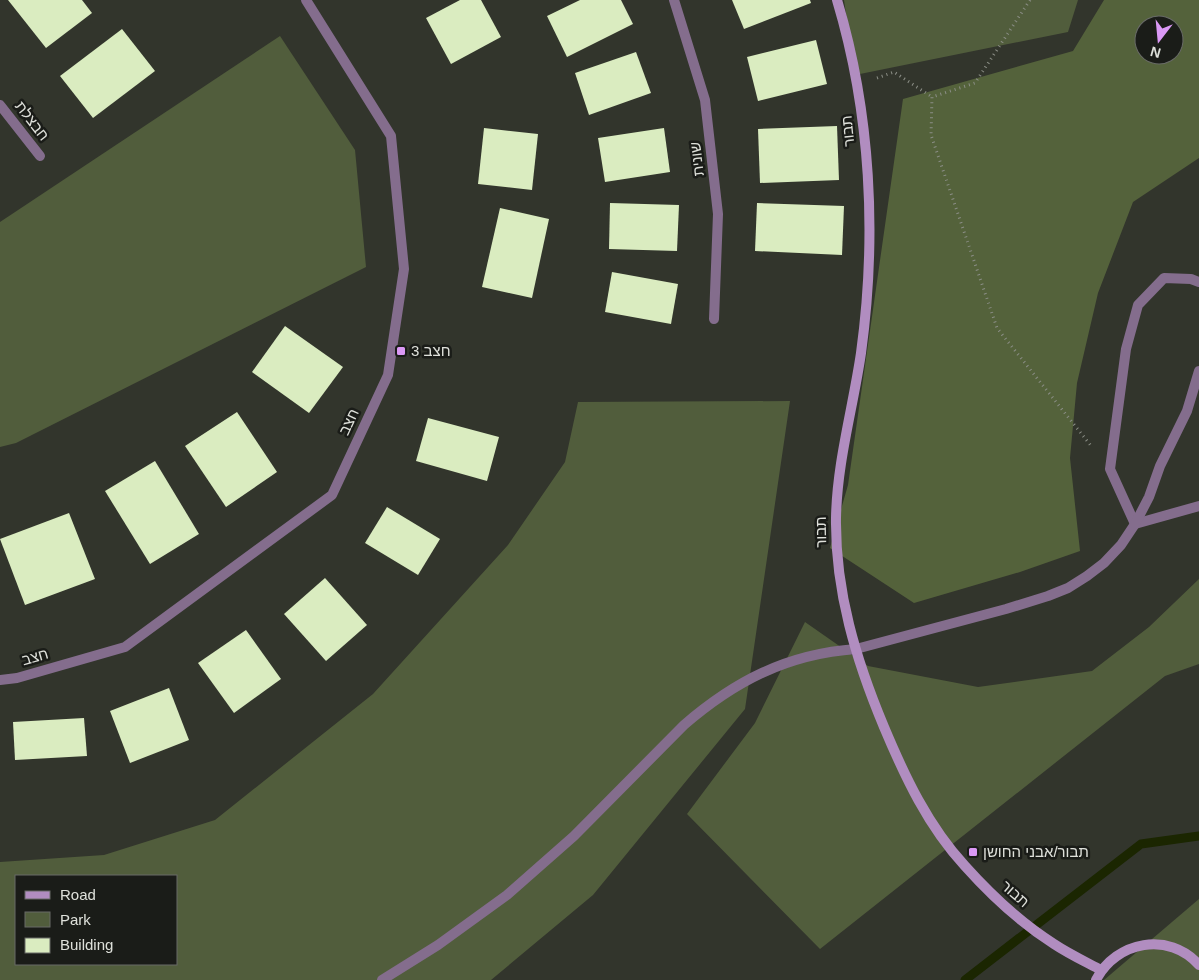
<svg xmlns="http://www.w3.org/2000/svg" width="1199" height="980" font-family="Helvetica,Heebo,sans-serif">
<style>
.green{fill:#515d3c;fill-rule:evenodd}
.forest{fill:#54623b;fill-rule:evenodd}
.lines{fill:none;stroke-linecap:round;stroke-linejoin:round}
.stream{stroke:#1b2601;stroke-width:9}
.building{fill:#daecc0}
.path{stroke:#8b8e86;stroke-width:3;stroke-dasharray:1 4;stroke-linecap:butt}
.lane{stroke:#846d8d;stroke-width:10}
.street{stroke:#846d8d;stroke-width:10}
.secondary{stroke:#b18dc0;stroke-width:10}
.poi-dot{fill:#db99f5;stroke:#1a1c18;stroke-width:2}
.labels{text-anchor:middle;stroke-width:5;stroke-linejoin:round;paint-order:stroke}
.street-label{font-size:15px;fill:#dee0da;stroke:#1a1c18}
.poi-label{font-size:15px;fill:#dee0da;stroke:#1a1c18;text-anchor:start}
</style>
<rect width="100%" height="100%" fill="#32352c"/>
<g class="green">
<path d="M 844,0 L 1078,0 L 1068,32 L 855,75 Z"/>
<path d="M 280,36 L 355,150 L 366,267 L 16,443 L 0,447 L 0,222 Z"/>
<path d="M 790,401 L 745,709 L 593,895 L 491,980 L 0,980 L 0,862 L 104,855 L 215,820 L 373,694 L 508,545 L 565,462 L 578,402 ZM 16,876 L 176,876 L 176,964 L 16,964 Z"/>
<path d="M 1199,579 L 1199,664 L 1165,676 L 820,949 L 687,814 L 755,723 L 805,622 L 868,666 L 978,687 L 1092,671 L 1149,627 Z"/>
<path d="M 1199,899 L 1199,980 L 1104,980 Z"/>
</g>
<path class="forest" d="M 1104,0 L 1199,0 L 1199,158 L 1133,202 L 1098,293 L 1077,383 L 1070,458 L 1080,551 L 1020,572 L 914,603 L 830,548 L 848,485 L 903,99 L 1073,51 ZM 1144,25 L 1174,25 L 1174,55 L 1144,55 Z"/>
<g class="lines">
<path class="stream" d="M 965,980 L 1141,844 L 1199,836"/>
</g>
<g class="building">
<path d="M 8,0 L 82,0 L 92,13 L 46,48 Z"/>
<path d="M 460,0 L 481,0 L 501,37 L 451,64 L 426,18 Z"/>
<path d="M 580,0 L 621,0 L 633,24 L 567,57 L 547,16 Z"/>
<path d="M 732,0 L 810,0 L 811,3 L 744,29 Z"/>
<path d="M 122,29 L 155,71 L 93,118 L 60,76 Z"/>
<path d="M 816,40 L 827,84 L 758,101 L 747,57 Z"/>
<path d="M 636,52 L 651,93 L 589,115 L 575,73 Z"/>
<path d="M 837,126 L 839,180 L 760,183 L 758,129 Z"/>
<path d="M 484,128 L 538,134 L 532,190 L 478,184 Z"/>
<path d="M 664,128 L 670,172 L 605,182 L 598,138 Z"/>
<path d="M 610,203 L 679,205 L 677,251 L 609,249 Z"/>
<path d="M 757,203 L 844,206 L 842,255 L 755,251 Z"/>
<path d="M 500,208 L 549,219 L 532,298 L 482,287 Z"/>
<path d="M 612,272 L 678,284 L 671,324 L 605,312 Z"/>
<path d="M 285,326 L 343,367 L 309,413 L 252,372 Z"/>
<path d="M 237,412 L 277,472 L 226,507 L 185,446 Z"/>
<path d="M 428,418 L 499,437 L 487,481 L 416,461 Z"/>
<path d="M 155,461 L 199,534 L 150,564 L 105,491 Z"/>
<path d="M 387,507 L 440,539 L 418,575 L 365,543 Z"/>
<path d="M 69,513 L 95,579 L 25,605 L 0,539 Z"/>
<path d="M 325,578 L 367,625 L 326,661 L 284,614 Z"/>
<path d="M 246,630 L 281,679 L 234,713 L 198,663 Z"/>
<path d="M 169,688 L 189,740 L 130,763 L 110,711 Z"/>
<path d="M 84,718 L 87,756 L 15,760 L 13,722 Z"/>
</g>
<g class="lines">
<g class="path">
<path d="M 1030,0 L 975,83 L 932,97 L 931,135 L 997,328 L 1092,447"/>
<path d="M 877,78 L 894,72 L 932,97"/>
</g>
<path class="lane" d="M 1199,282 L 1191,279 L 1164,278 L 1138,305 L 1126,349 L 1110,469 L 1135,524 L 1199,506"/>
<g class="street">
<path d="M 674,0 L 705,100 L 718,214 L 714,319"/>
<path d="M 0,105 L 40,156"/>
<path d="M 0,680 L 17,678 L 125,647 L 332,495 L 388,375 L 404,269 L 391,136 L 306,0"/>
<path d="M 382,980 L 438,945 L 507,895 L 574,836 L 684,725 C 735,681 787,654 856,649 L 1006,609 L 1048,596 L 1068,588 L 1087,576 L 1104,563 L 1121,545 L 1135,524 L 1149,497 L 1160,466 L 1187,411 L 1199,371"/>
</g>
<g class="secondary">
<path d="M 837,0 C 871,113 877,236 861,353 C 853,408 837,462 836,518 C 835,591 856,660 884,727 C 905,777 928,826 965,866 C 991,895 1021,923 1054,944 C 1069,954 1086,962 1101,970"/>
<path d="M 1096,980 C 1116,941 1169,931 1199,965"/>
</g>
</g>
<g class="poi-dot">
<rect x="396" y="346" width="10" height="10" rx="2.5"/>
<rect x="968" y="847" width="10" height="10" rx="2.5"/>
</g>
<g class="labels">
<g class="street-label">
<text transform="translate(32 121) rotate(52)" y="5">חבצלת</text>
<text transform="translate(848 131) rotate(-96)" y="5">תבור</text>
<text transform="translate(697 159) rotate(-97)" y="5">שונית</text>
<text transform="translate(349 422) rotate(-65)" y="5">חצב</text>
<text transform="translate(821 532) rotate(-91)" y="5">תבור</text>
<text transform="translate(35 657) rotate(-16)" y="5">חצב</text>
<text transform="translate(1015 894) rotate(41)" y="5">תבור</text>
</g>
<g class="poi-label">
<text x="411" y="356">חצב 3</text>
<text x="983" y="857">תבור/אבני החושן</text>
</g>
</g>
<rect x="15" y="875" width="162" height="90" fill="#1a1c18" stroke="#686a66"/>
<rect x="25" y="891" width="25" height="8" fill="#b18dc0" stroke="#686a66"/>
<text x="60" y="900" font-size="15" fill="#dee0da">Road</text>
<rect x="25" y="912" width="25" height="15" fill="#515d3c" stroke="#686a66"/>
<text x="60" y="925" font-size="15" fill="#dee0da">Park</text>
<rect x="25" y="938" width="25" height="15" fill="#daecc0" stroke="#686a66"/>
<text x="60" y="950" font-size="15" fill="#dee0da">Building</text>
<g transform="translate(1159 40) rotate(196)"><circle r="24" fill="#1a1c18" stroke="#686a66"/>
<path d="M0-4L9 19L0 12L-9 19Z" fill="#db99f5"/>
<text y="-8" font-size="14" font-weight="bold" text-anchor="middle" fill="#dee0da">N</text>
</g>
</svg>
